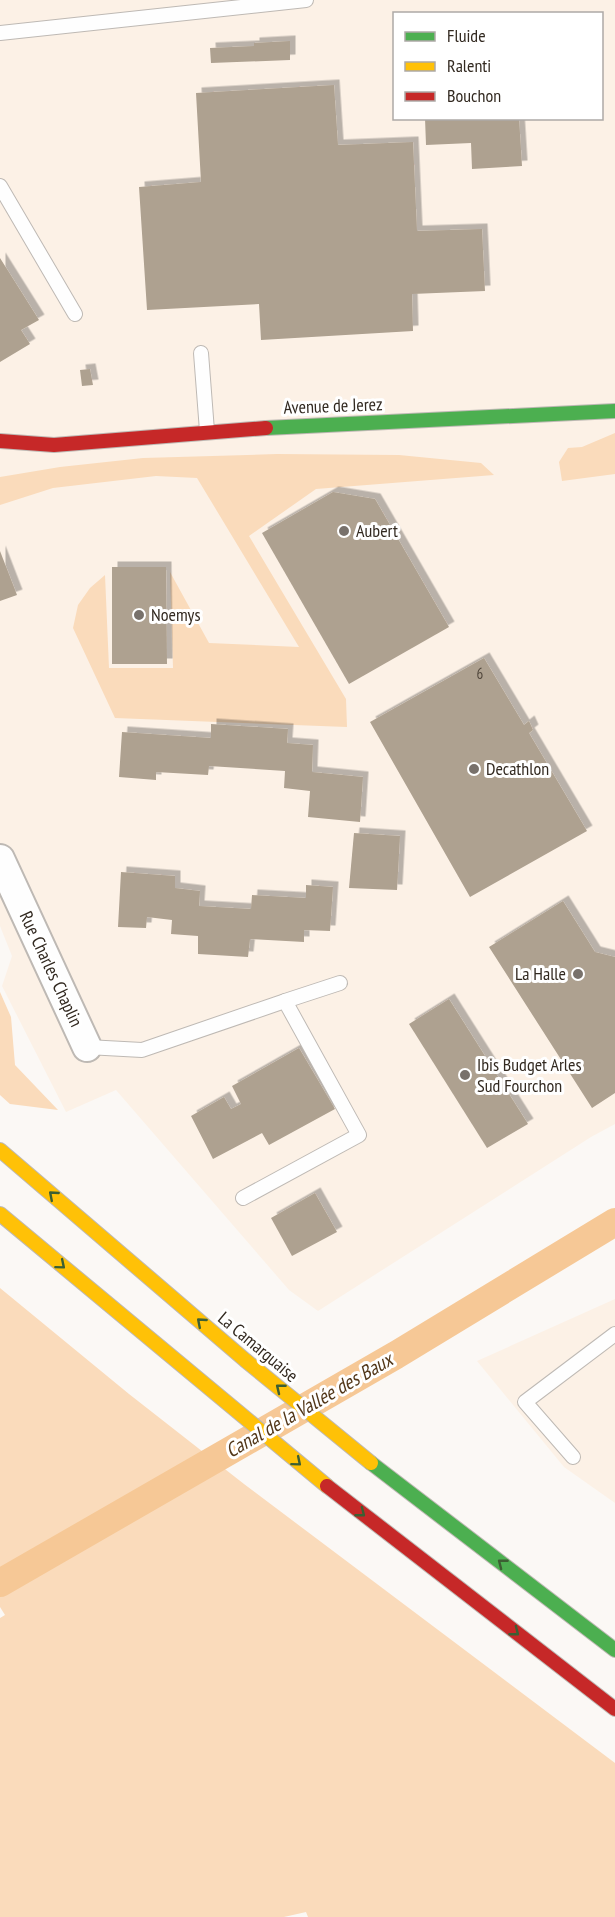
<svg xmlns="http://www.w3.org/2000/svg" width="615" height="1917" font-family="'PT Sans Narrow',sans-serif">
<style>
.built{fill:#fcf1e6;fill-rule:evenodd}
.green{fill:#fadbbb}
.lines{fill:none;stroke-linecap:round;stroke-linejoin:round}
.canal{stroke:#f6c896;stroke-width:28}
.building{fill:#aea190;filter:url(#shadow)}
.lane-casing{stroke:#beb9b4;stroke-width:16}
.street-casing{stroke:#beb9b4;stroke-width:32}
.fast-casing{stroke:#beb9b4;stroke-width:16}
.slow-casing{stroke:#beb9b4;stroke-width:16}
.jam-casing{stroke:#beb9b4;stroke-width:16}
.lane{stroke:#fefefe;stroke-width:14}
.street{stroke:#fefefe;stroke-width:28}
.fast{stroke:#4caf50;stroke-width:14}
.slow{stroke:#ffc107;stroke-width:14}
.jam{stroke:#c62828;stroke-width:14}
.oneway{stroke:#3c5f33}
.poi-dot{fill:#78716b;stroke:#fff;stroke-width:2}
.labels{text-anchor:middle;stroke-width:6;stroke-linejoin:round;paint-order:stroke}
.number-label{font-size:15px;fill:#51473c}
.street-label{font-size:18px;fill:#322920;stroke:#fff}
.poi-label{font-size:18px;fill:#322920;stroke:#fff;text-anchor:start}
.water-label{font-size:20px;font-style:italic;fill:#523719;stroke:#fff}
</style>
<defs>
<filter id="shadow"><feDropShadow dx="5.5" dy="-5.5" stdDeviation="0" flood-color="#0004"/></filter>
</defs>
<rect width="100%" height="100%" fill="#fbf8f5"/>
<g class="built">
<path d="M 0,0 L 615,0 L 615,1124 L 591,1137 L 318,1311 L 289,1290 L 116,1090 L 66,1112 L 2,986 L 12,956 L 0,926 ZM 394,14 L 602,14 L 602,118 L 394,118 Z"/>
<path d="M 615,1299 L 615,1503 L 564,1467 L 477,1361 Z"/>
</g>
<g class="green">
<path d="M 615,433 L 615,474 L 562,481 L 559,462 L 568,448 L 582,447 Z"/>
<path d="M 277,454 L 399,455 L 481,463 L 494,475 L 316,489 L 249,536 L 346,699 L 347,727 L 115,718 L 73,628 L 78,605 L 90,588 L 105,575 L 109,668 L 173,668 L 170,572 L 209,643 L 299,647 L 197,478 L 156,476 L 53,488 L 0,505 L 0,477 L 60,467 L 143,458 Z"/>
<path d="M 0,992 L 11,1017 L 15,1065 L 58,1110 L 10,1104 L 0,1095 Z"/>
<path d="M 0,1288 L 129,1394 L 244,1484 L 615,1763 L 615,1917 L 308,1917 L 306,1912 L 284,1917 L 0,1917 L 0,1618 L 5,1615 L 0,1607 Z"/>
</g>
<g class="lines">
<path class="canal" d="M 0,1583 L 396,1355 L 615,1222"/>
</g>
<g class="building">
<path d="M 290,41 L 290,60 L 211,63 L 210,48 L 254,46 L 254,43 Z"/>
<path d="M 334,85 L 338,145 L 413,142 L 417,231 L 482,229 L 485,291 L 412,294 L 413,331 L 261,340 L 259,304 L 147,310 L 139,187 L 201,182 L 196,93 Z"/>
<path d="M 425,118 L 519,118 L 522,166 L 472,169 L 471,143 L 426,145 Z"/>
<path d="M 0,258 L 39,320 L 21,330 L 30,344 L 0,362 Z"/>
<path d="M 90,369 L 93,385 L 82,386 L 80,370 Z"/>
<path d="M 333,492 L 375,499 L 449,627 L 349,684 L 262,533 Z"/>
<path d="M 0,551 L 17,595 L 0,601 Z"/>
<path d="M 112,567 L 166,567 L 167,664 L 112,664 Z"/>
<path d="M 484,658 L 524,725 L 529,721 L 533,730 L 529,733 L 587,831 L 470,897 L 370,722 Z"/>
<path d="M 211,724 L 288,729 L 287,743 L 313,745 L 312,772 L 363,777 L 360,822 L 308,817 L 310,791 L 284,788 L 285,771 L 209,766 L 208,775 L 156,772 L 156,780 L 119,777 L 122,732 L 211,738 Z"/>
<path d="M 354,833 L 400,836 L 397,890 L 349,888 Z"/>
<path d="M 121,872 L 175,876 L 175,888 L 200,891 L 199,906 L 251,909 L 252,895 L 306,898 L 306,885 L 333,887 L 330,931 L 304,930 L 304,942 L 250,939 L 248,957 L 198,954 L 198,936 L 171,934 L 172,920 L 147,917 L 146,928 L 118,927 Z"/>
<path d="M 563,901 L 595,952 L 615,957 L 615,1093 L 592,1108 L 489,947 Z"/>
<path d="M 449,999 L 528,1124 L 487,1148 L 409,1024 Z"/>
<path d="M 299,1048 L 335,1109 L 269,1145 L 262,1133 L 213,1159 L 191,1116 L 224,1097 L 231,1109 L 241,1104 L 232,1086 Z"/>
<path d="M 315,1193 L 337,1232 L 292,1256 L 271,1218 Z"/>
</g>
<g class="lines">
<defs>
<g id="lane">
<path d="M 0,33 L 306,0"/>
<path d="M 0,186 L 75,314"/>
<path d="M 201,353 L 207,431"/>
<path d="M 285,1001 L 340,983"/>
<path d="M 87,1047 L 142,1050 L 285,1001 L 359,1135 L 243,1198"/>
<path d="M 573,1457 L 525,1402 L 615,1334"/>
</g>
<path id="street" d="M 0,859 L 87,1047"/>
<g id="fast">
<path d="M 266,428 L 615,411"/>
<path d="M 371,1463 L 615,1650"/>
</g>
<g id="slow">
<path d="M 0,1150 L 245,1360 L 371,1463"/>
<path d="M 0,1214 L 327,1486"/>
</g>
<g id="jam">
<path d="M 0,441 L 54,445 L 266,428"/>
<path d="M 327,1486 L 615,1709"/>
</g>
</defs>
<use href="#lane" class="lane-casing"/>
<use href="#street" class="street-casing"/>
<use href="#fast" class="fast-casing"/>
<use href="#slow" class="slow-casing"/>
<use href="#jam" class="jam-casing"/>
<use href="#lane" class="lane"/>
<use href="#street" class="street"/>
<use href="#fast" class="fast"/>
<use href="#slow" class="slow"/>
<use href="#jam" class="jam"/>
</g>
<defs><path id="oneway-chevron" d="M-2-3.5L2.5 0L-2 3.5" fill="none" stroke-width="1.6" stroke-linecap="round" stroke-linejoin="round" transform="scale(1.5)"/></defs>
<g class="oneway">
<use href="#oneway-chevron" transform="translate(53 1195) rotate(-139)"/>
<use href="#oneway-chevron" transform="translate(61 1265) rotate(40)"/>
<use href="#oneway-chevron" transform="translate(201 1322) rotate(-139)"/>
<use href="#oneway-chevron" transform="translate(280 1388) rotate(-141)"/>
<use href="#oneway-chevron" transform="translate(297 1462) rotate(40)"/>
<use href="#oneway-chevron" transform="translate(361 1513) rotate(38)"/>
<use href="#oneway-chevron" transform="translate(502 1563) rotate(-142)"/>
<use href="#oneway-chevron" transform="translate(515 1632) rotate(38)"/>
</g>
<g class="poi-dot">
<circle cx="344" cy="531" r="6"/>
<circle cx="139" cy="615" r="6"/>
<circle cx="474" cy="769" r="6"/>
<circle cx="578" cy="974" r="6"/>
<circle cx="465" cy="1075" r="6"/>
</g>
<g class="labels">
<g class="number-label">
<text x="480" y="679">6</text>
</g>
<g class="street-label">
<text transform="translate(333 406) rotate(-2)" y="6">Avenue de Jerez</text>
<text transform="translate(51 969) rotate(65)" y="6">Rue Charles Chaplin</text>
<text transform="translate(258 1347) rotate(40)" y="6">La Camarguaise</text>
</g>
<g class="poi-label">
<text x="356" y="537">Aubert</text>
<text x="151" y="621">Noemys</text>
<text x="486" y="775">Decathlon</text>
<text x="566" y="980" text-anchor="end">La Halle</text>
<text x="477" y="1071">Ibis Budget Arles<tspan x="477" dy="21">Sud Fourchon</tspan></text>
</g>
<g class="water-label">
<text transform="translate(309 1405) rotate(-30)" y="7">Canal de la Vallée des Baux</text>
</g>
</g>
<rect x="393" y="12" width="210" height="108" fill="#ffffff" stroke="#ada9a6" stroke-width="1.5"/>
<rect x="405" y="32" width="30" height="9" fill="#4caf50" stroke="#ada9a6" stroke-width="1.5"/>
<text x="447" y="42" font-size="18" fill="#322920">Fluide</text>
<rect x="405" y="62" width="30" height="9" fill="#ffc107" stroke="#ada9a6" stroke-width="1.5"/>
<text x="447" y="72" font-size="18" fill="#322920">Ralenti</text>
<rect x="405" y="92" width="30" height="9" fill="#c62828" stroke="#ada9a6" stroke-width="1.5"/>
<text x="447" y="102" font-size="18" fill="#322920">Bouchon</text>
</svg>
